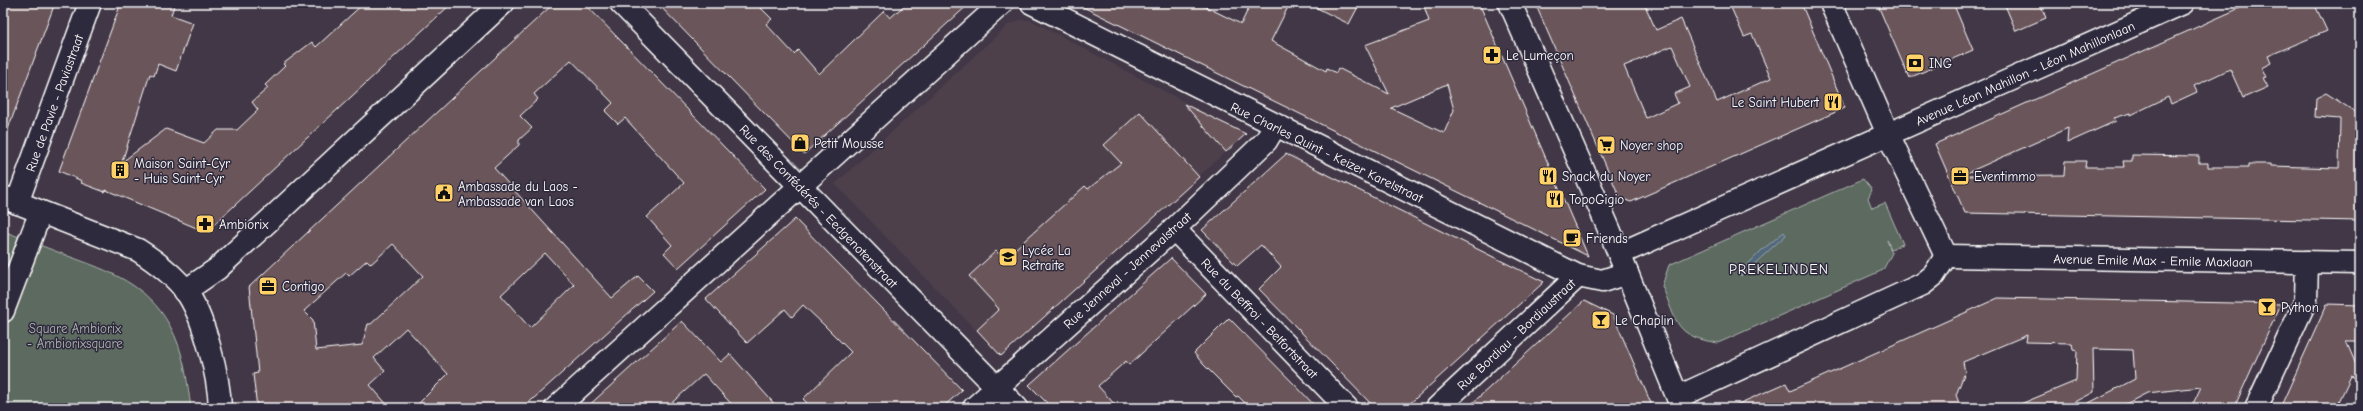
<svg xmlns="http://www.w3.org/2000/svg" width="2363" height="411" font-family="'Comic Neue',sans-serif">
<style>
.built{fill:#4e404c}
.green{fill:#5c6b61;stroke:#aeb5b0}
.water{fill:#51687b;stroke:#97a4b0}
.building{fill:#6b555a;stroke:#fff;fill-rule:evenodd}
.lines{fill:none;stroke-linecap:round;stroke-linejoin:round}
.minor-casing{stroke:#fff;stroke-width:25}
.minor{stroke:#2f2a3d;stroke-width:22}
.labels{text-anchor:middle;stroke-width:3;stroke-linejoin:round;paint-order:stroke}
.poi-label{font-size:13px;fill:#fff;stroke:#2f2a3d;text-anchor:start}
.street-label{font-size:13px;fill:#fff;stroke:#2f2a3d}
.park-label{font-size:13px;fill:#aeb5b0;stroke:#2f2a3d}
.neighbourhood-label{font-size:14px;letter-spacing:1px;fill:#fff;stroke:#2f2a3d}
</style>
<rect width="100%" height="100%" fill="#413746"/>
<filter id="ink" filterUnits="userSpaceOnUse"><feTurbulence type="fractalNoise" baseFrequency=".025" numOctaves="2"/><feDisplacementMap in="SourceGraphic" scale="8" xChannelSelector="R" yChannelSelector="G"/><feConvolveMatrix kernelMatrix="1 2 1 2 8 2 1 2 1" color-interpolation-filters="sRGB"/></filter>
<g filter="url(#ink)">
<path class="built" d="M 1020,20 L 1030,20 L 1040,25 L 1239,131 L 1240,139 L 1001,356 L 835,184 L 1008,25 Z"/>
<g class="green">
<path d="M 1863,179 L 1872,190 L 1868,198 L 1872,208 L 1885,203 L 1903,244 L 1891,249 L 1887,240 L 1892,253 L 1883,270 L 1718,343 C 1674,336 1678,323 1662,286 L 1669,265 Z"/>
<path d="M 3,231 C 25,239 47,248 68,256 C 110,271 148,285 170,326 C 184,351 187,380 191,408 L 3,408 Z"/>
</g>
<path class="water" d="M 1784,232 L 1786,235 L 1741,276 L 1739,273 L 1762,250 Z"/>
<g class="building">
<path d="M 3,3 L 55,3 L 5,137 L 3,136 Z"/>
<path d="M 121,3 L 175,3 L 171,15 L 193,23 L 176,71 L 158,64 L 154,76 L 150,74 L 122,162 L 166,129 L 204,143 L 218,130 L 237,130 L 258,110 L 252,102 L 268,88 L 265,85 L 285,66 L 283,64 L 312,42 L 316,47 L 364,3 L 452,3 L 206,232 L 106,190 L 105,192 L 81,183 L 82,181 L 59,171 Z"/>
<path d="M 554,3 L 584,3 L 765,189 L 678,268 L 664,253 L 672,245 L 647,217 L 684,183 L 625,118 L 618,124 L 605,111 L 613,103 L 571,60 L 534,94 L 538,99 L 520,116 L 532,128 L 519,140 L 519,145 L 494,168 L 612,298 L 638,276 L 653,291 L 523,408 L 414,408 L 448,374 L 406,328 L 374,358 L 385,371 L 370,385 L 390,408 L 257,408 L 253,374 L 258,373 L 249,287 ZM 393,244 L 423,276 L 371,324 L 368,324 L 362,345 L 316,350 L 313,320 L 304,311 L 346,273 L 349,276 L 367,260 L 371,264 ZM 545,253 L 574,285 L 530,328 L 501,295 Z"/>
<path d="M 657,3 L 756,3 L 772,19 L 766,24 L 794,54 L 798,50 L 819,74 L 884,11 L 890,18 L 907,3 L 970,3 L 804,154 Z"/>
<path d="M 1075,3 L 1198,3 L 1241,24 L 1251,3 L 1290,3 L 1271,41 L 1326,71 L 1327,68 L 1336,73 L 1338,68 L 1389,94 L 1365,45 L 1429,21 L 1423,3 L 1479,3 L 1588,256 ZM 1447,84 L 1454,110 L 1444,133 L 1391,108 Z"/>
<path d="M 1307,3 L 1360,3 L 1349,24 Z"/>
<path d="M 1535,3 L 1644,3 L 1656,30 L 1681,19 L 1717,102 L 1771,78 L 1752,34 L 1744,37 L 1729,3 L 1801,3 L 1845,108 L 1631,202 L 1620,198 ZM 1672,46 L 1690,87 L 1674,94 L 1678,103 L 1646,118 L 1624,66 Z"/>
<path d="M 1877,3 L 1953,3 L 1973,50 L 1909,78 Z"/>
<path d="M 2004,3 L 2040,3 L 2046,18 L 2016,31 Z"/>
<path d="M 2251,3 L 2314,3 L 2327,31 L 2268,56 L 2271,63 L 2261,68 L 2266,77 L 2263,78 L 2268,87 L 2243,98 L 2230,69 L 2194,86 L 2197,92 L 2171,104 L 2168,97 L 2131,115 L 2131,113 L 2114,118 L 2116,121 L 2067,143 L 2068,128 L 1960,176 L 2064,175 L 2065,161 L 2086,161 L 2085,167 L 2124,167 L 2123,161 L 2132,161 L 2132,155 L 2199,156 L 2199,163 L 2208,163 L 2208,167 L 2249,167 L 2249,164 L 2271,164 L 2271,166 L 2339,168 L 2340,119 L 2315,117 L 2316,98 L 2326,93 L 2360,115 L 2360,221 L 1965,213 L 1935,144 Z"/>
<path d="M 1184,104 L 1246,134 L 1226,152 Z"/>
<path d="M 1140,112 L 1199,177 L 1001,356 L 977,330 L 999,309 L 969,276 L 996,251 L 1004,259 L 1085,186 L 1088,189 L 1121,163 L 1104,145 Z"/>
<path d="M 1286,154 L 1435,228 L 1544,282 L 1405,408 L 1375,408 L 1259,289 L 1281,267 L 1261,245 L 1237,266 L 1202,230 Z"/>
<path d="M 795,219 L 962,390 L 942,408 L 812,408 L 803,399 L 851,352 L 824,325 L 803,305 L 792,317 L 785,309 L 747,343 L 706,299 Z"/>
<path d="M 1171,258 L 1206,294 L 1129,365 L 1126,361 L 1098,386 L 1118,408 L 1052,408 L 1029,385 Z"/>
<path d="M 1998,298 L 2281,304 L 2234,408 L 2191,408 L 2201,387 L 2147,393 L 2118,408 L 2079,408 L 2135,379 L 2133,350 L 2093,349 L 2094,392 L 2064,408 L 2011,408 L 2076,381 L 2077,350 L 2073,349 L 2072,343 L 2026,342 L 2027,335 L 1963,362 L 1965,372 L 1956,395 L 1961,408 L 1729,408 L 1786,383 L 1790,391 Z"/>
<path d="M 1584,301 L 1613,315 L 1653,408 L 1467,408 Z"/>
<path d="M 2327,304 L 2360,305 L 2359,341 L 2346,341 L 2360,374 L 2360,380 L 2351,376 L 2336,408 L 2280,408 Z"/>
<path d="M 1229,318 L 1297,387 L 1317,408 L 1250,408 L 1238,396 L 1236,397 L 1203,364 L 1194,353 Z"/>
<path d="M 682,321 L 721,362 L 730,354 L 778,408 L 735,408 L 704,374 L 666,408 L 586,408 Z"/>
</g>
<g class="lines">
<defs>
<g id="minor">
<path d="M 621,3 L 1017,408"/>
<path d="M 1032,3 L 1578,276 L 1602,281 L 1627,273"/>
<path d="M 1510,3 L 1609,229 L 1682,408"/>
<path d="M 1831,3 L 1888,134 L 1946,256"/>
<path d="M 3,197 L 138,250 C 155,261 173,274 185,290 C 204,315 219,377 220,408"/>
<path d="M 17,203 L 90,3"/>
<path d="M 1174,229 L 1347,408"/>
<path d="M 1619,254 L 2183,3"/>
<path d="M 1946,256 L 2360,263"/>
<path d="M 185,291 L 217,269 L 503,3"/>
<path d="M 3,311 L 36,224"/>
<path d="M 1678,397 L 1923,284 L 1934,275 L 1946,256"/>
<path d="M 556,408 L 1002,3"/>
<path d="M 974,408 L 1174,229 L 1266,141 L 1275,126"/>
<path d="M 1437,408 L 1578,276"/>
<path d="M 2256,408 L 2306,300 L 2307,262"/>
</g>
</defs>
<use href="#minor" class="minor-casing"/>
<use href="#minor" class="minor"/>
</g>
</g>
<defs>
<symbol id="pharmacy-square" viewBox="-11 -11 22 22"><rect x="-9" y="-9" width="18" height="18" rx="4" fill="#ffd166" stroke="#2f2a3d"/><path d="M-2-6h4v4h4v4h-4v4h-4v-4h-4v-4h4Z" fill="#111"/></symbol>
<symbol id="bank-square" viewBox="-11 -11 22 22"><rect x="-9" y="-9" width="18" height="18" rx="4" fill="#ffd166" stroke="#2f2a3d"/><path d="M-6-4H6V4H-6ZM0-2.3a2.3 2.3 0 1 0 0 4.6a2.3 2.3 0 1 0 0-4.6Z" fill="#111"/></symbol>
<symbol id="restaurant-square" viewBox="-11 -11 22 22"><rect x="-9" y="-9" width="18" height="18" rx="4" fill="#ffd166" stroke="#2f2a3d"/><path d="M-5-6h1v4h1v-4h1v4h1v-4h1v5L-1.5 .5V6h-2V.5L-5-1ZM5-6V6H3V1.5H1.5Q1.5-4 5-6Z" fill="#111"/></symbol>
<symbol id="shop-square" viewBox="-11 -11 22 22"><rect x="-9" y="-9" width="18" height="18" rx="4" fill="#ffd166" stroke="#2f2a3d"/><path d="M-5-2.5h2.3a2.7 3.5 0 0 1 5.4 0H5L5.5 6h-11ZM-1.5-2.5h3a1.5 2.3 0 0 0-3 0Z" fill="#111"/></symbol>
<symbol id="supermarket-square" viewBox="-11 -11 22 22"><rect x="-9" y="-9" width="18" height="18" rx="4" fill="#ffd166" stroke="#2f2a3d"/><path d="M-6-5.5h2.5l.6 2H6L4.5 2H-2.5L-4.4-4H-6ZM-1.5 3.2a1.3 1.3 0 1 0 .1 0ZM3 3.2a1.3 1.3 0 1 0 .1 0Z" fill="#111"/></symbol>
<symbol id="building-square" viewBox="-11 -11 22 22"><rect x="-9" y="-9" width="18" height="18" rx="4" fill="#ffd166" stroke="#2f2a3d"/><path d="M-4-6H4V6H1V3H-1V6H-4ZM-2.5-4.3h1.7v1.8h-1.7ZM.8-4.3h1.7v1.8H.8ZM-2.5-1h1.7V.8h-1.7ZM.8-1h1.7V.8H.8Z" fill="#111"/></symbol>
<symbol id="office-square" viewBox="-11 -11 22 22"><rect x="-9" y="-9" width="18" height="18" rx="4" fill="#ffd166" stroke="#2f2a3d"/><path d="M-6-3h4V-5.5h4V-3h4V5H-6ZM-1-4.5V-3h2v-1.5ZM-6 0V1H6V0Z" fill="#111"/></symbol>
<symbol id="civic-square" viewBox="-11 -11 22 22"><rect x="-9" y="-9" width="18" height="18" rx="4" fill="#ffd166" stroke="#2f2a3d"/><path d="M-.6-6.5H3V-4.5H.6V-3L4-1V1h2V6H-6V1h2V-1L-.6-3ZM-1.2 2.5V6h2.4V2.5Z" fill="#111"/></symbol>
<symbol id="cafe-square" viewBox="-11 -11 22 22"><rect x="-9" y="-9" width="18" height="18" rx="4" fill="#ffd166" stroke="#2f2a3d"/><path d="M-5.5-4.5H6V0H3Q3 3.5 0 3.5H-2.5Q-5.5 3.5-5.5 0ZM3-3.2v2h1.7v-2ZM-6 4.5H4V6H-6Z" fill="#111"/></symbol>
<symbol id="school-square" viewBox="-11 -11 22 22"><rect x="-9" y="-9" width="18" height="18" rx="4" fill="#ffd166" stroke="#2f2a3d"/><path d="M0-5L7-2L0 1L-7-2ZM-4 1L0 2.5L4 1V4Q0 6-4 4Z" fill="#111"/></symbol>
<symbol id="bar-square" viewBox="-11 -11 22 22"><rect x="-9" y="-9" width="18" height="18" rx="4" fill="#ffd166" stroke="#2f2a3d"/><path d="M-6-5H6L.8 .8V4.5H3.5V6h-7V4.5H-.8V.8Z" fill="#111"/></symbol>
</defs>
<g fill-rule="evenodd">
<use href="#pharmacy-square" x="1481" y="44" width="22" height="22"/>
<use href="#bank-square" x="1904" y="52" width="22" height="22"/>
<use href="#restaurant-square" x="1822" y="91" width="22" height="22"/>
<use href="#shop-square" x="789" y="132" width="22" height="22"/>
<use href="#supermarket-square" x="1595" y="134" width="22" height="22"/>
<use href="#building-square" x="109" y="159" width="22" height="22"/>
<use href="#restaurant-square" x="1537" y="165" width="22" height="22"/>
<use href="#office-square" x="1949" y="165" width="22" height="22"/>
<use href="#civic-square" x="433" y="182" width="22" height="22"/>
<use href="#restaurant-square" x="1544" y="188" width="22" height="22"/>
<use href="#pharmacy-square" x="194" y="213" width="22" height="22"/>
<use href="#cafe-square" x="1561" y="227" width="22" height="22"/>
<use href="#school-square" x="997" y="246" width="22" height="22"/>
<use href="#office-square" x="257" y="275" width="22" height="22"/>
<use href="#bar-square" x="2256" y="296" width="22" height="22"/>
<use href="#bar-square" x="1590" y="309" width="22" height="22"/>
</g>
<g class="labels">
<g class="poi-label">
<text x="1506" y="60">Le Lumeçon</text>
<text x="1929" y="68">ING</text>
<text x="1819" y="107" text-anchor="end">Le Saint Hubert</text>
<text x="814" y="148">Petit Mousse</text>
<text x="1620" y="150">Noyer shop</text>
<text x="134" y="168">Maison Saint-Cyr<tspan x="134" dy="15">- Huis Saint-Cyr</tspan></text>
<text x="1562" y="181">Snack du Noyer</text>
<text x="1974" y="181">Eventimmo</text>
<text x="458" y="191">Ambassade du Laos -<tspan x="458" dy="15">Ambassade van Laos</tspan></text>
<text x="1569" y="204">TopoGigio</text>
<text x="219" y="229">Ambiorix</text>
<text x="1586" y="243">Friends</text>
<text x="1022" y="255">Lycée La<tspan x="1022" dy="15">Retraite</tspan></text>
<text x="282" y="291">Contigo</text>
<text x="2281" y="312">Python</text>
<text x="1615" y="325">Le Chaplin</text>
</g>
<g class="street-label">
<text transform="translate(2025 73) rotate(-24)" y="5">Avenue Léon Mahillon - Léon Mahillonlaan</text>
<text transform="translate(54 103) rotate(-70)" y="5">Rue de Pavie - Paviastraat</text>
<text transform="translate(1327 152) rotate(26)" y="5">Rue Charles Quint - Keizer Karelstraat</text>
<text transform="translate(819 206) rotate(46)" y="5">Rue des Confédérés - Eedgenotenstraat</text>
<text transform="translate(2153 260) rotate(1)" y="5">Avenue Emile Max - Emile Maxlaan</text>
<text transform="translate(1127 270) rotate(-42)" y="5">Rue Jenneval - Jennevalstraat</text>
<text transform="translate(1260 318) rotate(46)" y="5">Rue du Beffroi - Belfortstraat</text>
<text transform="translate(1516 334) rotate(-43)" y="5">Rue Bordiau - Bordiaustraat</text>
</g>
<g class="park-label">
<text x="75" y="333">Square Ambiorix<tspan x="75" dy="15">- Ambiorixsquare</tspan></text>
</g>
<g class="neighbourhood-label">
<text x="1779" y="274">PREKELINDEN</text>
</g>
</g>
<rect width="2363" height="411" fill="none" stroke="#2f2a3d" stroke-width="16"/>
<rect x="8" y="8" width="2347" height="395" fill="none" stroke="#fff" stroke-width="1.5" filter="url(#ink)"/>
</svg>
